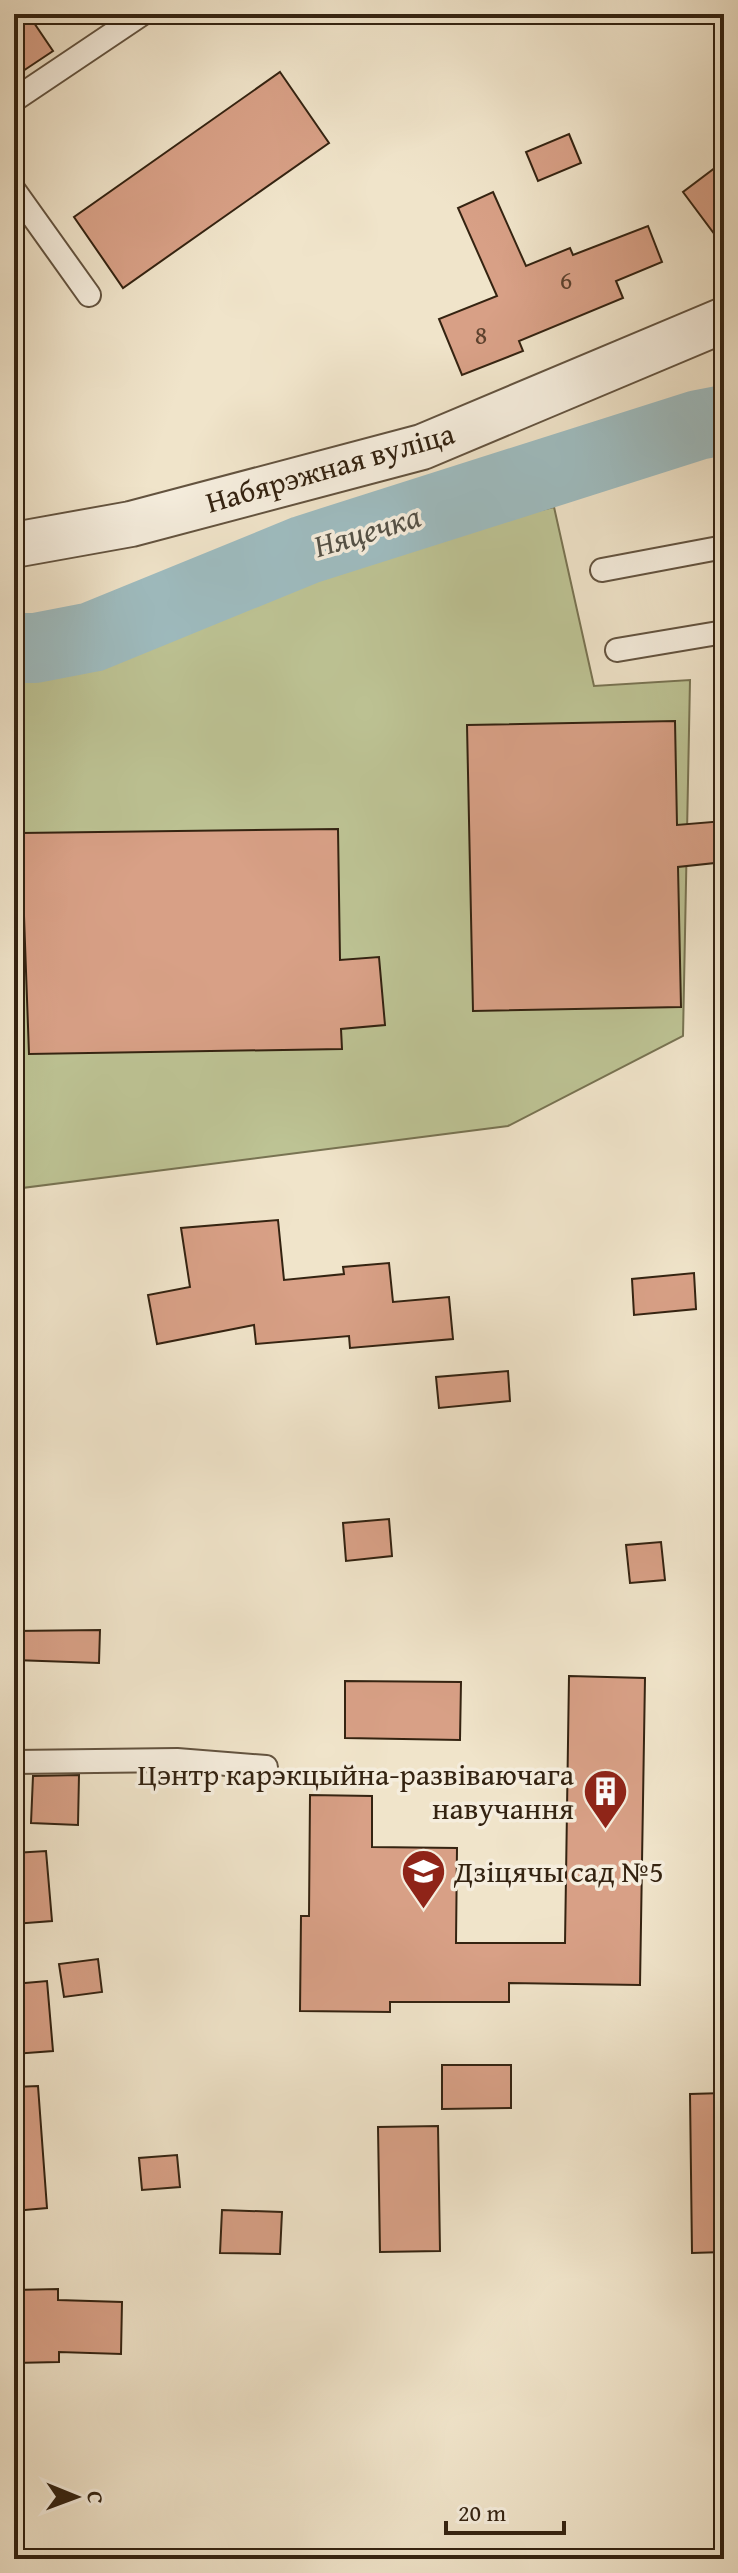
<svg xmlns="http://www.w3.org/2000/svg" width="738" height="2573" font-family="'Gentium Book Plus',serif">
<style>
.green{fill:#bdc394;stroke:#787352;stroke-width:2}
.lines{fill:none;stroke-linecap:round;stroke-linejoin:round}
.river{stroke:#9ebcc0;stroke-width:70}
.building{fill:#d8a086;stroke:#342311;stroke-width:2}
.lane-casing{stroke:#63533f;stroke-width:26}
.street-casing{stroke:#63533f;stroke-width:48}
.lane{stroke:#f5eddd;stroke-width:22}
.street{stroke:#f5eddd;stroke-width:44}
.labels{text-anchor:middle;stroke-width:7;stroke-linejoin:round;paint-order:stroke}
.number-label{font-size:26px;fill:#5d422e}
.street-label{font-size:30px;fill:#342311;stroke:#f5eddd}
.poi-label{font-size:30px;fill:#342311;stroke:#f5eddd;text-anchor:end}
.water-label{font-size:32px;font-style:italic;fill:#545146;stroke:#f5eddd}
</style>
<rect width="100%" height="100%" fill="#f0e4ca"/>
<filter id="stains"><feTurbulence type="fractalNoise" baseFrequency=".0025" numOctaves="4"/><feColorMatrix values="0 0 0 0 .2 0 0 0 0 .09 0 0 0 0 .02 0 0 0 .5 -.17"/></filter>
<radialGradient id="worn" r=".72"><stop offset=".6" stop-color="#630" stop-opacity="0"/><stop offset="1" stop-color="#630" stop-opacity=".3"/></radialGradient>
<path class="green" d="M 554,507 L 594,686 L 690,680 L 683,1036 L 508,1126 L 14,1189 L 14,667 L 127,646 L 330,561 Z"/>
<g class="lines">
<path class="river" d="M 14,648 L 35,648 L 92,637 L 305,550 L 698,425 L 724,420"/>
</g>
<g class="building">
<path d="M 14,14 L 28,14 L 53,51 L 14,77 Z"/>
<path d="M 280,72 L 329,143 L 123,288 L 74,217 Z"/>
<path d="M 569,134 L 581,163 L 538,181 L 526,152 Z"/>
<path d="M 724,161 L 724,247 L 683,192 Z"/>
<path d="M 493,192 L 526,266 L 570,248 L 573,255 L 648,226 L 662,262 L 616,281 L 623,298 L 519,341 L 523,351 L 462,375 L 439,319 L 497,296 L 458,208 Z"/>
<path d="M 675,721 L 677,825 L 724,821 L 724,862 L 678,867 L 681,1007 L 473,1011 L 467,725 Z"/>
<path d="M 338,829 L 340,960 L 379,957 L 385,1025 L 341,1029 L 342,1049 L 29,1054 L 21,833 Z"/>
<path d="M 278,1220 L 284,1280 L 344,1274 L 343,1267 L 389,1263 L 393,1302 L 449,1297 L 453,1339 L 350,1348 L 349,1336 L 256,1344 L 254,1325 L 157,1344 L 148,1295 L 190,1287 L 181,1228 Z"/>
<path d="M 694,1273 L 696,1309 L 634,1315 L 632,1279 Z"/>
<path d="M 508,1371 L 510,1401 L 439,1408 L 436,1377 Z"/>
<path d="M 389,1519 L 392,1556 L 346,1561 L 343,1523 Z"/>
<path d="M 661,1542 L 665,1580 L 630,1583 L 626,1545 Z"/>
<path d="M 100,1630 L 99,1663 L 14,1660 L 14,1631 Z"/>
<path d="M 569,1676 L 645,1678 L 640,1985 L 509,1983 L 509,2002 L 390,2002 L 390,2012 L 300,2011 L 301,1916 L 309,1916 L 310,1795 L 372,1796 L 372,1847 L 457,1848 L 456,1943 L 565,1943 Z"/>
<path d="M 345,1681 L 461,1682 L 460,1740 L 345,1738 Z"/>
<path d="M 79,1775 L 78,1825 L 31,1823 L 33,1776 Z"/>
<path d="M 46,1851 L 52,1921 L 14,1924 L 14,1853 Z"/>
<path d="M 98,1959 L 102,1992 L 64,1997 L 59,1964 Z"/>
<path d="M 47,1981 L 53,2051 L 14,2054 L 14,1984 Z"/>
<path d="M 442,2065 L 511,2065 L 511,2108 L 442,2109 Z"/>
<path d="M 38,2086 L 47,2208 L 14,2211 L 14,2087 Z"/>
<path d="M 724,2093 L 724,2252 L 692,2253 L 690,2094 Z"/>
<path d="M 438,2126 L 440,2251 L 380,2252 L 378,2127 Z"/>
<path d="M 177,2155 L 180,2187 L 142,2190 L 139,2158 Z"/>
<path d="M 222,2210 L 282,2212 L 280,2254 L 220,2253 Z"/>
<path d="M 58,2289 L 58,2300 L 122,2302 L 121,2354 L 59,2352 L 59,2362 L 14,2363 L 14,2290 Z"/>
</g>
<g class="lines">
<defs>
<g id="lane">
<path d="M 14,100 L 142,14"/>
<path d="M 14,190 L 89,295"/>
<path d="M 602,570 L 724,547"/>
<path d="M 617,650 L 724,632"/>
<path d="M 14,1762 L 177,1760 L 266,1767"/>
</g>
<path id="street" d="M 14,545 L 131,524 L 422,447 L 724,320"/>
</defs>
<use href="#lane" class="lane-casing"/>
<use href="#street" class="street-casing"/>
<use href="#lane" class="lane"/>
<use href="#street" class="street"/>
</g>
<defs>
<symbol id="building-pin" viewBox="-11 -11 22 30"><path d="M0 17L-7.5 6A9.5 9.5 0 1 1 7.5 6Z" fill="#8f2418" stroke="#f5eddd"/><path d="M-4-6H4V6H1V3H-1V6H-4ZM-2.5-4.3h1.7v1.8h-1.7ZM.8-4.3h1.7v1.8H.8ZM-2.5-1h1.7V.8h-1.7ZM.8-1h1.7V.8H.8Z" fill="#fff"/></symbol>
<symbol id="school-pin" viewBox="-11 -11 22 30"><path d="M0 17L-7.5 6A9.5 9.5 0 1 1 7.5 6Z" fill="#8f2418" stroke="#f5eddd"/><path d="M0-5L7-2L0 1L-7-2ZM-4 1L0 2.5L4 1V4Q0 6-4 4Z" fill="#fff"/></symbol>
</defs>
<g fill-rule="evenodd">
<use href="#building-pin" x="580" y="1766" width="51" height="69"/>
<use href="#school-pin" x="398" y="1846" width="51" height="69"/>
</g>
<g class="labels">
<g class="number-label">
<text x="566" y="289">6</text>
<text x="481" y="344">8</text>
</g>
<g class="street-label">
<text transform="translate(330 468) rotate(-16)" y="10">Набярэжная вуліца</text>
</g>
<g class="poi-label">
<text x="574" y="1785">Цэнтр карэкцыйна-развіваючага<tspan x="574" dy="34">навучання</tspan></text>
<text x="454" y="1882" text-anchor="start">Дзіцячы сад №5</text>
</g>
<g class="water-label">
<text transform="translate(367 531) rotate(-17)" y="11">Няцечка</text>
</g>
</g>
<rect width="738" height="2573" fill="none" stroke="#f0e4ca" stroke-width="48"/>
<rect x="16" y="16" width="706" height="2541" fill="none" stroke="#342311" stroke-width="4"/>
<rect x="24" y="24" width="690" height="2525" fill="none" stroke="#342311" stroke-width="2"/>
<g transform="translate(76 2497) rotate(91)" stroke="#f5eddd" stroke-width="6" paint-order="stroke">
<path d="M0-6L14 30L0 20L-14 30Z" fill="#342311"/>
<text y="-12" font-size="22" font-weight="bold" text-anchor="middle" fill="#342311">С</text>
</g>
<path d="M446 2521v12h118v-12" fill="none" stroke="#342311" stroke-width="4"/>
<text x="458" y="2521" font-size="24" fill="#342311" stroke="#f5eddd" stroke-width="6" paint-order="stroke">20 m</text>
<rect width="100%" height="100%" filter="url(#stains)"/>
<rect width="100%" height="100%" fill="url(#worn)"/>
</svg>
